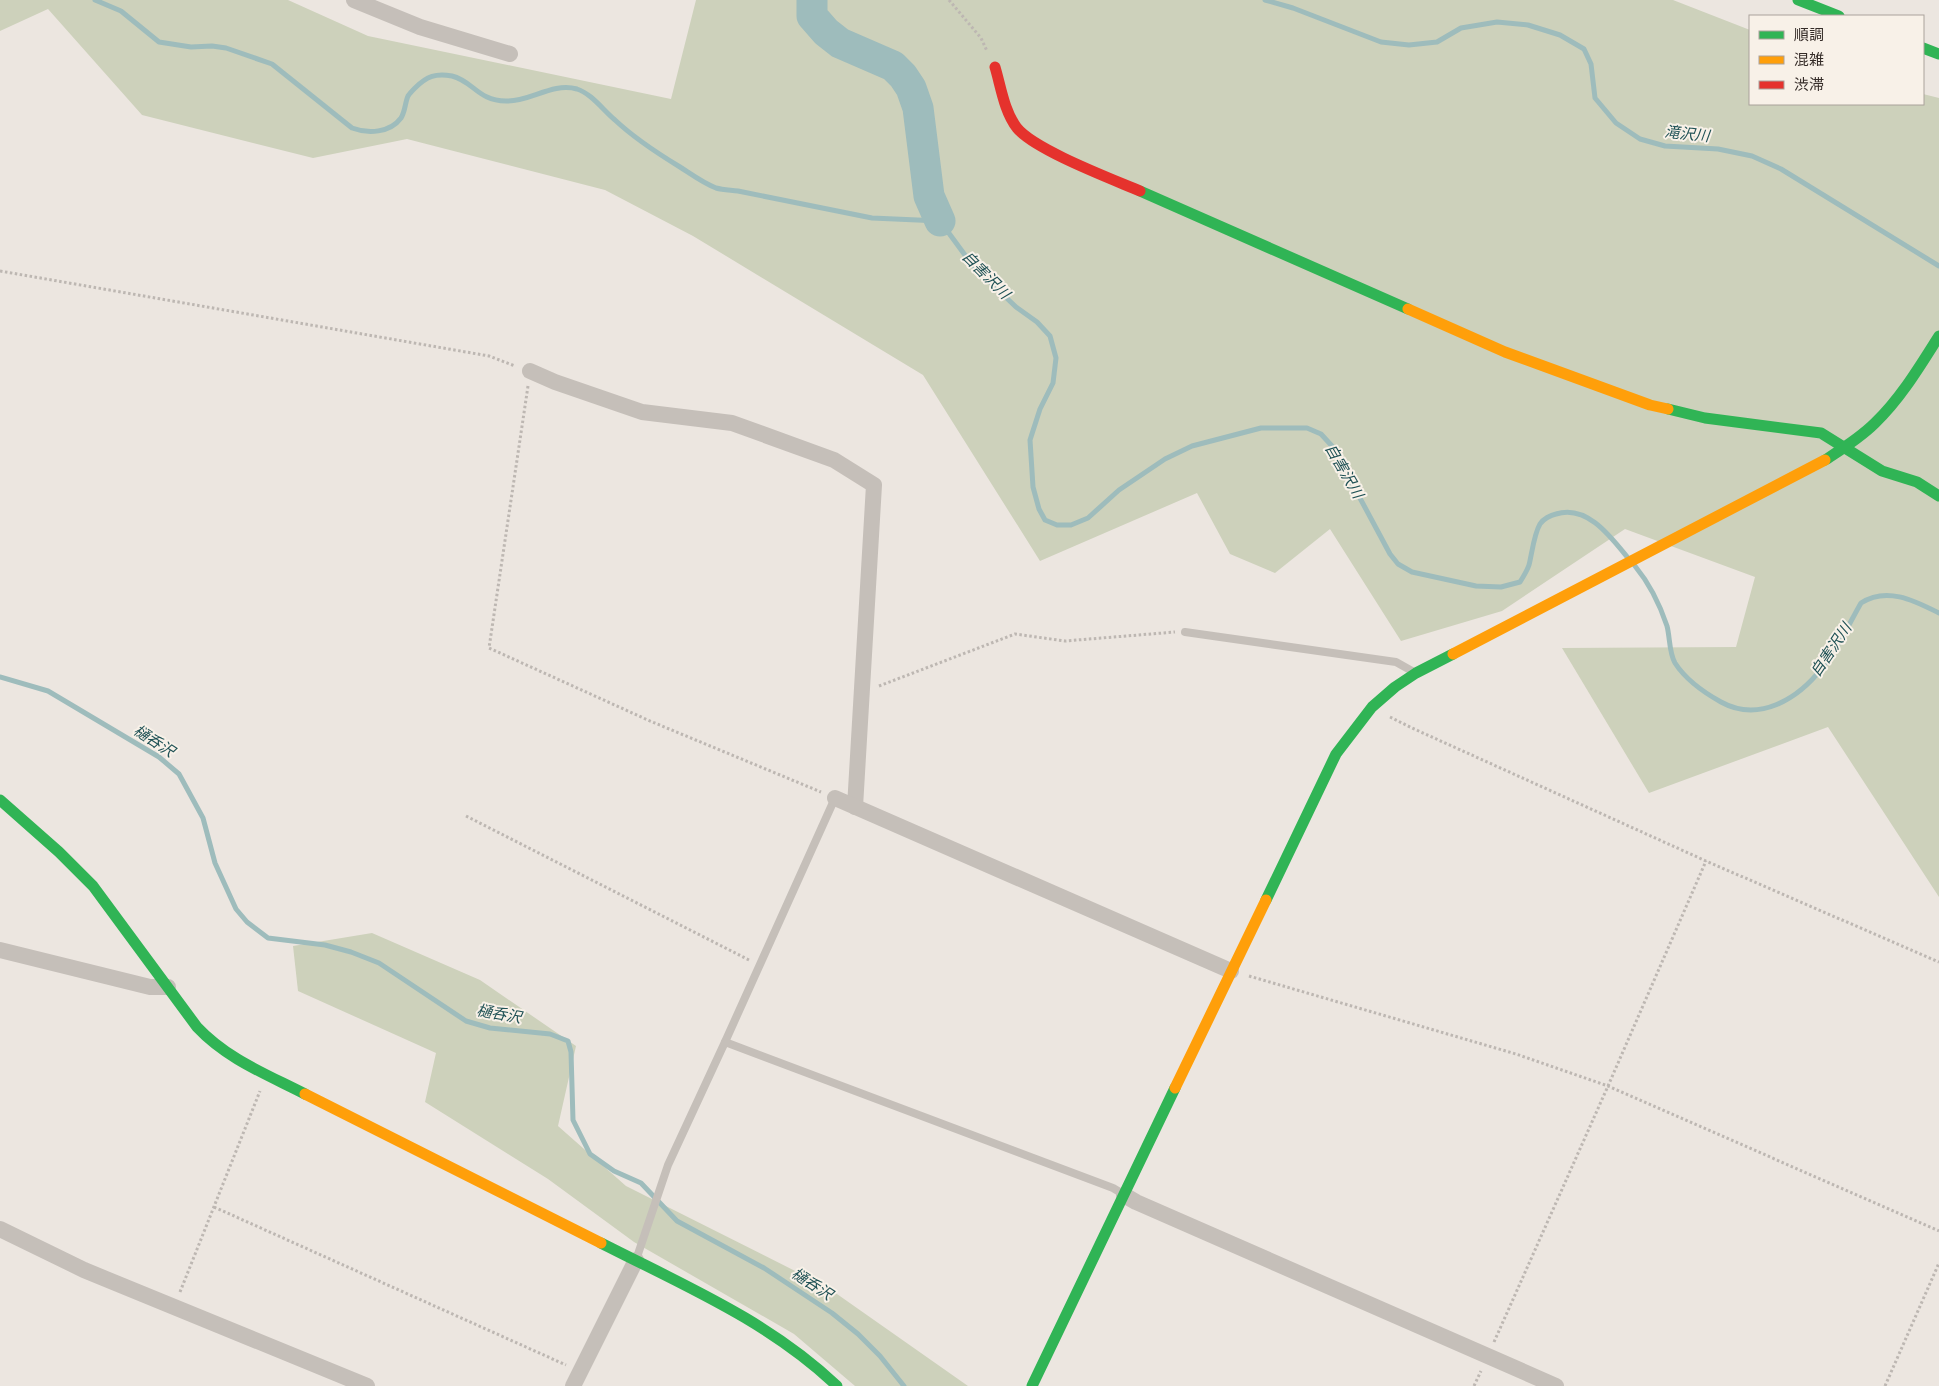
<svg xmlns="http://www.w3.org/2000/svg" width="1939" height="1386" font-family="'Golos Text','Noto Sans JP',sans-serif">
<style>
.green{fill:#cdd1bb}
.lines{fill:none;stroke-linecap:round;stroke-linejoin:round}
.stream{stroke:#9ebcbc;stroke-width:5}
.river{stroke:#9ebcbc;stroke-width:31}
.path{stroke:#bdb7b2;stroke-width:3;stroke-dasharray:2.5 2.5;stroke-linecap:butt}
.lane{stroke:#c5bfb9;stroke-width:8}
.street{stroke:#c5bfb9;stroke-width:16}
.fast{stroke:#30b455;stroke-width:11}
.slow{stroke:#ff9f0a;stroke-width:11}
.jam{stroke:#e5322d;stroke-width:11}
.labels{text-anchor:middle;stroke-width:4;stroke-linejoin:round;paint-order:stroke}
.water-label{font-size:15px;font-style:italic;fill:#1f5155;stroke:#f8f1e8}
</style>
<rect width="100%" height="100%" fill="#ece6e0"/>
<g class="green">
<path d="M 0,0 L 288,0 L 368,36 L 671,99 L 696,0 L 1673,0 L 1750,30 L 1750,104 L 1923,104 L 1923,94 L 1939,98 L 1939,897 L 1828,727 L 1649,793 L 1562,648 L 1736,647 L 1755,577 L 1625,529 L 1502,611 L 1401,641 L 1330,529 L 1275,573 L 1230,554 L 1197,493 L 1040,561 L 923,375 L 693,236 L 605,190 L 407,139 L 313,158 L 142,115 L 48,9 L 0,31 Z"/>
<path d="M 372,933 L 480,980 L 576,1046 L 558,1126 L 626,1186 L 827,1287 L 968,1386 L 855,1386 L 794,1334 L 634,1242 L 548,1179 L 425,1102 L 436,1053 L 298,991 L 293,946 Z"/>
</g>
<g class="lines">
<g class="stream">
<path d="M 95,0 L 121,11 L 159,42 L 191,47 L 212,46 L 226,48 L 272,64 L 352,128 C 368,134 390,133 401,118 C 405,112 405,103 408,96 C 410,93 413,90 415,88 C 427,76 436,73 452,76 C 473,81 478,101 506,101 C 530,102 552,82 577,89 C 592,94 603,110 615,120 C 634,138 657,153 680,167 C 691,174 703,183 716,188 C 723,190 731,190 738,191 L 872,218 L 940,221 L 973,266 L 1016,307 L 1037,322 L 1050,336 L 1056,358 L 1053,383 L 1040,409 L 1030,440 L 1033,487 L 1039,509 L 1045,520 L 1057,525 L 1071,525 L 1088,518 L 1119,490 L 1165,459 L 1192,446 L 1261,428 L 1307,428 L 1321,434 L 1332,446 L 1390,554 L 1398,564 L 1412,572 L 1476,586 L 1501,587 L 1520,582 C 1523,577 1527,571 1529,565 C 1532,553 1534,534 1540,524 C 1543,519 1551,515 1556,514 C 1587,504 1611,537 1628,558"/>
<path d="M 1265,0 L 1293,8 L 1381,42 L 1409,45 L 1437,42 L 1461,28 L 1497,22 L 1528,25 L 1560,35 L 1584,49 L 1591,64 L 1595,98 L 1616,123 L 1640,139 L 1665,146 L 1718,149 L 1752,156 L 1781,169 L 1939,266"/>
<path d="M 1635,566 C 1649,583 1660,605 1667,626 C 1670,637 1669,653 1675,663 C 1686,680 1703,692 1721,702 C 1759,723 1798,699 1822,668 C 1837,650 1849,624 1861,603 C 1887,586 1915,601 1939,613"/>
<path d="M 0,677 L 48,691 L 159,757 L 179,774 L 203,818 L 215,863 L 236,909 L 247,922 L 268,938 L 325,945 L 351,952 L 379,963 L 466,1021 L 490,1028 L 550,1034 L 568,1041 L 571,1052 L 573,1120 L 590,1154 L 614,1171 L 641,1183 L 677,1221 L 764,1268 L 832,1313 L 858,1334 L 880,1356 L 904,1386"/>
</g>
<path class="river" d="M 812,0 L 812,16 L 826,32 L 840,43 L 893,66 L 903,76 L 911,88 L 918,108 L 929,196 L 940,221"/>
<g class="path">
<path d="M 949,0 L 981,38 L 987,51"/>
<path d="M 0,271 L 489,356 L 515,366"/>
<path d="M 528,386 L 489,648 L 650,721 L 821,792"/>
<path d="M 879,686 L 1015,634 L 1065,641 L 1175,632"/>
<path d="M 1390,717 L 1412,728 L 1706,861 L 1939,962"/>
<path d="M 466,816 L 751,961"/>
<path d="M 1249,976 L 1516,1054 L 1608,1086 L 1939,1231"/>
<path d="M 214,1207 L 566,1365"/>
<path d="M 180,1292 L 260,1091"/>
<path d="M 1494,1342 L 1608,1086 L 1706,861"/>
<path d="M 1474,1386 L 1481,1371"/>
<path d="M 1885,1386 L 1939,1263"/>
</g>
<g class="lane">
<path d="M 1185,632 L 1396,662 L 1412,671"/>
<path d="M 725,1042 L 1113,1188 L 1123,1194"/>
<path d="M 636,1260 L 668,1165 L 725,1042 L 835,798"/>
</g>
<g class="street">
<path d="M 354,0 L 420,27 L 510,54"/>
<path d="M 530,371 L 555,382 L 642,412 L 732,423 L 834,460 L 874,485 L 855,807"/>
<path d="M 835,798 L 1231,971"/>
<path d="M 0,950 L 150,987 L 168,987"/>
<path d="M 1124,1195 L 1136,1202 L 1556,1386"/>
<path d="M 0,1229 L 84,1270 L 367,1386"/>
<path d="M 573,1386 L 636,1260"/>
</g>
<g class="fast">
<path d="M 1798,0 L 1839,16"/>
<path d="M 1923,48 L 1939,54"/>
<path d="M 1140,191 L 1408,309"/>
<path d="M 1668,409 L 1705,418 L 1821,433 L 1882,471 L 1917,482 L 1939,496"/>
<path d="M 1825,460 C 1842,449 1860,438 1875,423 C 1901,398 1920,366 1939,336"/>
<path d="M 0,800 L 59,852 L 93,886 L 197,1027 C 227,1059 266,1074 305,1094"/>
<path d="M 1266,900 L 1336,754 L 1372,707 L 1395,687 L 1416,673 L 1453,654"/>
<path d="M 601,1243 C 683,1285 769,1321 837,1386"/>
<path d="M 1032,1386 L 1175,1088"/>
</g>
<g class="slow">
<path d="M 1408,309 L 1505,352 L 1650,405 L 1668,409"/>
<path d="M 1453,654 L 1825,460"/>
<path d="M 1175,1088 L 1266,900"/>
<path d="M 305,1094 L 601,1243"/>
</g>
<path class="jam" d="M 995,67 C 1001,87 1004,111 1017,128 C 1035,150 1112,179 1140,191"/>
</g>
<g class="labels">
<g class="water-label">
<text transform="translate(1687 134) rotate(6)" y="5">滝沢川</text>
<text transform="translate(986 275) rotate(45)" y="5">自害沢川</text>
<text transform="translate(1344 471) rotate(60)" y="5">自害沢川</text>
<text transform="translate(1831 650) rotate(-56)" y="5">自害沢川</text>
<text transform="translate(154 741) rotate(33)" y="5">樋呑沢</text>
<text transform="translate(499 1014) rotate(10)" y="5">樋呑沢</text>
<text transform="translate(812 1284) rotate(33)" y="5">樋呑沢</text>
</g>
</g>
<rect x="1749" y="15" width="175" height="90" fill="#f8f1e8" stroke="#aaa29b"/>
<rect x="1759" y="31" width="25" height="8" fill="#30b455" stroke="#aaa29b"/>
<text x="1794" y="40" font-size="15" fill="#352c28">順調</text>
<rect x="1759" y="56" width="25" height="8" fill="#ff9f0a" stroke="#aaa29b"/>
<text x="1794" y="65" font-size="15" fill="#352c28">混雑</text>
<rect x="1759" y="81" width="25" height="8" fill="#e5322d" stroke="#aaa29b"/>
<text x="1794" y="90" font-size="15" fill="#352c28">渋滞</text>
</svg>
